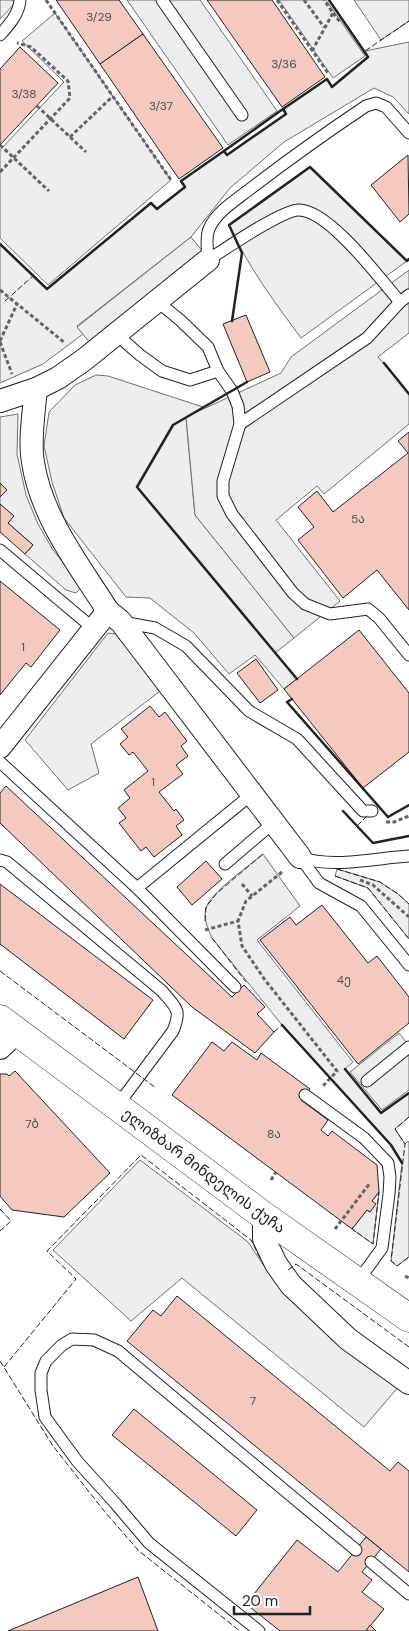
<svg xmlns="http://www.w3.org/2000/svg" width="409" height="1631" font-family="'DM Sans','Noto Sans Georgian',sans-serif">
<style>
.green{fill:#eee;stroke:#6f6f6f}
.parking{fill:#ededed;stroke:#6f6f6f}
.building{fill:#f3c9c0;stroke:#222}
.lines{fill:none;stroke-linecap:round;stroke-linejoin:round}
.service-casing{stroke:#222;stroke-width:13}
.minor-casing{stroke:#222;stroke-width:24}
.tertiary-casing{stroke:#222;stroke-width:29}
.path{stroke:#646464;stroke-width:3;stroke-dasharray:4 2.5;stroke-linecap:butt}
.service{stroke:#fff;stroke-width:11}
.minor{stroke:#fff;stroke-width:22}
.tertiary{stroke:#fff;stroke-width:28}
.fence{stroke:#222;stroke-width:1;stroke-dasharray:6 2.5;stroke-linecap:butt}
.wall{stroke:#222;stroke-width:2.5}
.labels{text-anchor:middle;stroke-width:4;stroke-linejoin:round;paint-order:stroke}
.number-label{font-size:12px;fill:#564c4a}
.street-label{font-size:15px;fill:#222;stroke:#fff}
</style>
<rect width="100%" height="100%" fill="#fff"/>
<g class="green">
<path d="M 279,0 L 326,0 L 365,56 L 333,78 Z"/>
<path d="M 354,0 L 409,0 L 409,21 L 381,40 Z"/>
<path d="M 55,13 L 171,180 L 48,285 L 0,238 L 0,150 L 64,82 L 22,41 Z"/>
<path d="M 409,42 L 409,114 L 393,97 L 374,88 L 284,142 L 230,188 L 191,237 L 77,326 L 83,334 L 43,364 L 0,383 L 0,244 L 47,289 L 151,203 L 157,208 L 185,187 L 181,181 L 224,151 L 227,155 L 286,114 L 283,109 L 327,79 L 332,86 L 368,57 L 365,51 Z"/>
<path d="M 310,167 L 407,261 L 301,338 C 273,300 249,268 229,225 Z"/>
<path d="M 96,375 L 108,376 L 203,407 L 186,418 L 195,515 L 294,638 L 275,653 L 297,679 L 284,689 L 255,655 L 229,674 L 194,633 L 150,598 L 126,597 L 64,518 L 52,482 L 44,446 L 49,412 L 75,385 Z"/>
<path d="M 18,414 L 17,454 L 26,495 L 38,524 L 53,550 L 82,586 L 76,593 L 66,590 L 25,554 L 33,545 L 8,523 L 13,516 L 0,504 L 0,497 L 7,490 L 0,483 L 0,417 Z"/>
<path d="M 108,633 L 124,635 L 164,688 L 91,744 L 99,773 L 68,790 L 25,740 Z"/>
<path d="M 263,854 L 300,906 L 257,940 L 353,1062 L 345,1069 L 381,1113 L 409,1093 L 409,1117 L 395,1129 L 405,1144 L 408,1141 L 409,1143 L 409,1257 L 397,1266 L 391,1261 L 402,1163 L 391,1145 L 282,1025 L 212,938 C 208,929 203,919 206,908 C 210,893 250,865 263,854 Z"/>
<path d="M 337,869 L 380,882 L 398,894 L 409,904 L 409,939 L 368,888 L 335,876 Z"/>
<path d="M 140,1160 L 248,1242 L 275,1282 L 400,1385 L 364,1427 L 182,1278 L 131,1321 L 53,1250 Z"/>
<path d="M 379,1192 L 373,1244 L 352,1229 L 367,1210 L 370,1212 L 372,1201 Z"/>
</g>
<g class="parking">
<path d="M 0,0 L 12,0 L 15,3 L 0,19 Z"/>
<path d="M 127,0 L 200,0 L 277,111 L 228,145 Z"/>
<path d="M 191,237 L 204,253 L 90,343 L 77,327 Z"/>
<path d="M 409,270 L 409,333 L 378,357 L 409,394 L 409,424 L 324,494 L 317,486 L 276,520 L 340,601 L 294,638 L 195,515 L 186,417 L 281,373 L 291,357 Z"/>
<path d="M 399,1033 L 409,1046 L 409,1090 L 382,1110 L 350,1072 Z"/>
</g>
<g class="building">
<path d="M 56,0 L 119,0 L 143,34 L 100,64 Z"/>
<path d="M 207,0 L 272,0 L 325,77 L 282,107 Z"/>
<path d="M 143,34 L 223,148 L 179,179 L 100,64 Z"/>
<path d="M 20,47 L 58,83 L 0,145 L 0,69 Z"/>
<path d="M 408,155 L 409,214 L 400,222 L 371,185 Z"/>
<path d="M 246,315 L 270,372 L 247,382 L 223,324 Z"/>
<path d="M 409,432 L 409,610 L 377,570 L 343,598 L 298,540 L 314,527 L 298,507 L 317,491 L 333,512 L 408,453 L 398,441 Z"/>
<path d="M 0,483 L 7,490 L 0,497 Z"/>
<path d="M 0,504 L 14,516 L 8,523 L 33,545 L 25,554 L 0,532 Z"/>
<path d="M 0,581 L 60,630 L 31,667 L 26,663 L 0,695 Z"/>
<path d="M 359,630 L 409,693 L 409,752 L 363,788 L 284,689 Z"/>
<path d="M 256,659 L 278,690 L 260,703 L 237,673 Z"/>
<path d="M 150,706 L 159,717 L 165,712 L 187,741 L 181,746 L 188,756 L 176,765 L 183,774 L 159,792 L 174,811 L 176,809 L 184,820 L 176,826 L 182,835 L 154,857 L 146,847 L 141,851 L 119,823 L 126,818 L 118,808 L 130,798 L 124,790 L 148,771 L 133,752 L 129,755 L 120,744 L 128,737 L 121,729 Z"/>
<path d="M 6,786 L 232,997 L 244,985 L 265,1007 L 257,1014 L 274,1032 L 255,1053 L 192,1007 L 0,823 L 0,793 Z"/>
<path d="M 206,861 L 222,879 L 192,905 L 177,887 Z"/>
<path d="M 0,884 L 153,1000 L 124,1039 L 0,944 Z"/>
<path d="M 322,905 L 368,963 L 377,956 L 409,997 L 409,1023 L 358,1064 L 260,940 L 290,917 L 296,925 Z"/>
<path d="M 212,1042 L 224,1051 L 232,1042 L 257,1060 L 261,1053 L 310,1089 L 301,1100 L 328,1120 L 321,1130 L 328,1136 L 332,1131 L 377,1165 L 379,1192 L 372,1201 L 376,1204 L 370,1212 L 367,1210 L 352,1229 L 172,1095 Z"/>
<path d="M 15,1071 L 110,1173 L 64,1217 L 12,1210 L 0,1196 L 0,1074 L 7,1074 L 9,1076 Z"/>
<path d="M 177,1296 L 390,1471 L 398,1462 L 409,1471 L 409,1572 L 127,1341 L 153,1310 L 161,1316 Z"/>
<path d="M 134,1409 L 257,1510 L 236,1536 L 112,1435 Z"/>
<path d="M 366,1537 L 381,1549 L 362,1572 L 372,1580 L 362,1592 L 384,1609 L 366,1631 L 280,1631 L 246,1604 L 297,1540 L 338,1572 Z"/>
<path d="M 138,1577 L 158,1631 L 8,1631 Z"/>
<path d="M 370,1625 L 376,1631 L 366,1631 Z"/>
</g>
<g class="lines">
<defs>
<g id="service">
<path d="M 162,0 L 242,115"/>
<path d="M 0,35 C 9,25 19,14 20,0"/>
<path d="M 158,302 L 180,320 L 208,347 L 218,371 L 232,391 L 238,406 L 240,424 L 223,481 L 223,496 L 232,514 L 293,593 L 305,604 L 330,614 L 368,609 L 379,618 L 409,655"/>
<path d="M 400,302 C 381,280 329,210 299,210 C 282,210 225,249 208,260 C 208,250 205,238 209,229 C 216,212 236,200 250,189 C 288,160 327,132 366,106 L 376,103 L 386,107 L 409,133"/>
<path d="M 117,335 L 140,355 L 162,371 L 190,380 L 218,371"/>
<path d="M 240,424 L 367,338 L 400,302 L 409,295"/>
<path d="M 0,550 L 94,629"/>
<path d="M 122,622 L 155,628 L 186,646 L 249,711 L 297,739 L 363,811 L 372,811"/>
<path d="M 0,762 L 137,888 L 235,987"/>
<path d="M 300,857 L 319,883 L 361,906 L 409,965"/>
<path d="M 300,857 C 332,869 375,858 409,856"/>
<path d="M 0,860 L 7,862 L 162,991 C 176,1008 182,1009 173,1031 L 117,1106"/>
<path d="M 225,864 L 273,823"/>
<path d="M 137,888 L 252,794"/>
<path d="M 367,1081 L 409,1047"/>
<path d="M 305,1095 L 364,1138 L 388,1163 L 390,1177 L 389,1194 L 382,1248 L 358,1281"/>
<path d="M 371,1562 L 409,1594"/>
<path d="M 259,1631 L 149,1543 L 115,1503 L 77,1461 L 45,1417 L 41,1390 L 41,1373 L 46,1361 L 62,1345 L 72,1339 L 94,1340 L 118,1351 L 356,1550"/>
</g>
<g id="minor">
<path d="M 36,389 C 34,411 29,441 33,462 C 41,517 79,565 108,611 L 121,622 L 300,857"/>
<path d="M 0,401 L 36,389 L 58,378 L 85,359 L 208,260"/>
<path d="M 0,747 L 108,611"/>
<path d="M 0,1048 L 17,1032"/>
<path d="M 264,1216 L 264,1239 L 276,1264 L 291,1285 L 348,1339 L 409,1383"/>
</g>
<g id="tertiary">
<path id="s1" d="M 0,1019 L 264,1216 L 409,1318"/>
</g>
</defs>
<use href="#service" class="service-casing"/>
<use href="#minor" class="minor-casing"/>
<use href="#tertiary" class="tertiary-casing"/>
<g class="path">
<path d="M 46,0 L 171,180"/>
<path d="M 277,0 L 328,73"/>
<path d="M 304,0 L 324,27"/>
<path d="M 333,13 L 341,23"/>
<path d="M 312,51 L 333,13 L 324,0"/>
<path d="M 37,106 L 86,152"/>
<path d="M 70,137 L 113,96"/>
<path d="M 0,145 L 49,191"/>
<path d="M 0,172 L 70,98 L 68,81 L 31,47 L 17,43"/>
<path d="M 0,290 L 65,343"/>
<path d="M 0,341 L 17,304"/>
<path d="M 0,342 L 12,374"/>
<path d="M 386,822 L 394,822 L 409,816"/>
<path d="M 282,872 L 246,901 L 238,921 L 242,946 L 265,980 L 337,1071 L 322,1087"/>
<path d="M 360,880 L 373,885 L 409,917"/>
<path d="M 242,884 L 252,896"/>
<path d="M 205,930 L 238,921"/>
<path d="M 271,1180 L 276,1172"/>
<path d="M 335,1229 L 370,1183"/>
<path d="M 405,1276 L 409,1278"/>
</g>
<use href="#service" class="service"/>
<use href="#minor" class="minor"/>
<use href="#tertiary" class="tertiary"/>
<g class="fence">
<path d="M 365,51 L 409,21"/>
<path d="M 5,301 L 33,276"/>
<path d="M 357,826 L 368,815"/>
<path d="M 337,869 L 380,882 L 398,894 L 409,904"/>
<path d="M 335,876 L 368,888 L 409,939"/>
<path d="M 205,921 L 206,907 L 217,893 L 263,854"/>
<path d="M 212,938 L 246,982"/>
<path d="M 0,971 L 156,1088"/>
<path d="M 274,1032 L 282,1025"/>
<path d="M 409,1117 L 395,1129 L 405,1144 L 391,1261 L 397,1266 L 409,1257"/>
<path d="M 0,1209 L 11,1221 L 0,1231"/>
<path d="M 353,1227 L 352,1229 L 373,1244 L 379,1192"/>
<path d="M 288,1270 L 296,1264 L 409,1347"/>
<path d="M 0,1361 L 53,1446 L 105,1512 L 139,1551 L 240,1631"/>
<path d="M 4,1367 L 76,1279 L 47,1251 L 141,1155 L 251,1240 L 260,1258"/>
</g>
<g class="wall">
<path d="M 224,151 L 283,109"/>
<path d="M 0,244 L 47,289 L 151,203 L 157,209 L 185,187 L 181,181 L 224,151 L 227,155 L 286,114 L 283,109 L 327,79 L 332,87 L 368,57 L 329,0"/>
<path d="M 232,321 L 242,253 L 229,225 L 310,167 L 407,261 L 409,259"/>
<path d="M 384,363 L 409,394"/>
<path d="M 247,382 L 173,425 L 137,487 L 297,679"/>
<path d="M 292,699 L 287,702 L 388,817 L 409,805"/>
<path d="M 343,811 L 373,843 L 409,836"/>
<path d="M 282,1025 L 391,1145 L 402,1163"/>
<path d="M 345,1069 L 381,1113 L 409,1093"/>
</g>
</g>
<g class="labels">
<g class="number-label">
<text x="99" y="21">3/29</text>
<text x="284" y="68">3/36</text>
<text x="24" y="98">3/38</text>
<text x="161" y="110">3/37</text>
<text x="358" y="523">5ა</text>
<text x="23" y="651">1</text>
<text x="153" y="786">1</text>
<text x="344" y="984">4ე</text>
<text x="32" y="1128">7ბ</text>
<text x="274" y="1138">8ა</text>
<text x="253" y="1405">7</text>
</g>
<g class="street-label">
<text dy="5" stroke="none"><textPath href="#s1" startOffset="254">ელიზბარ მინდელის ქუჩა</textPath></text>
</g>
</g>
<path d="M234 1606v8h76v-8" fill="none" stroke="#222222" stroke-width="2.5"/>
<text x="242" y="1606" font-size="15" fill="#222222" stroke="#ffffff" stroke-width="4" paint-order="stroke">20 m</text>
</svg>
